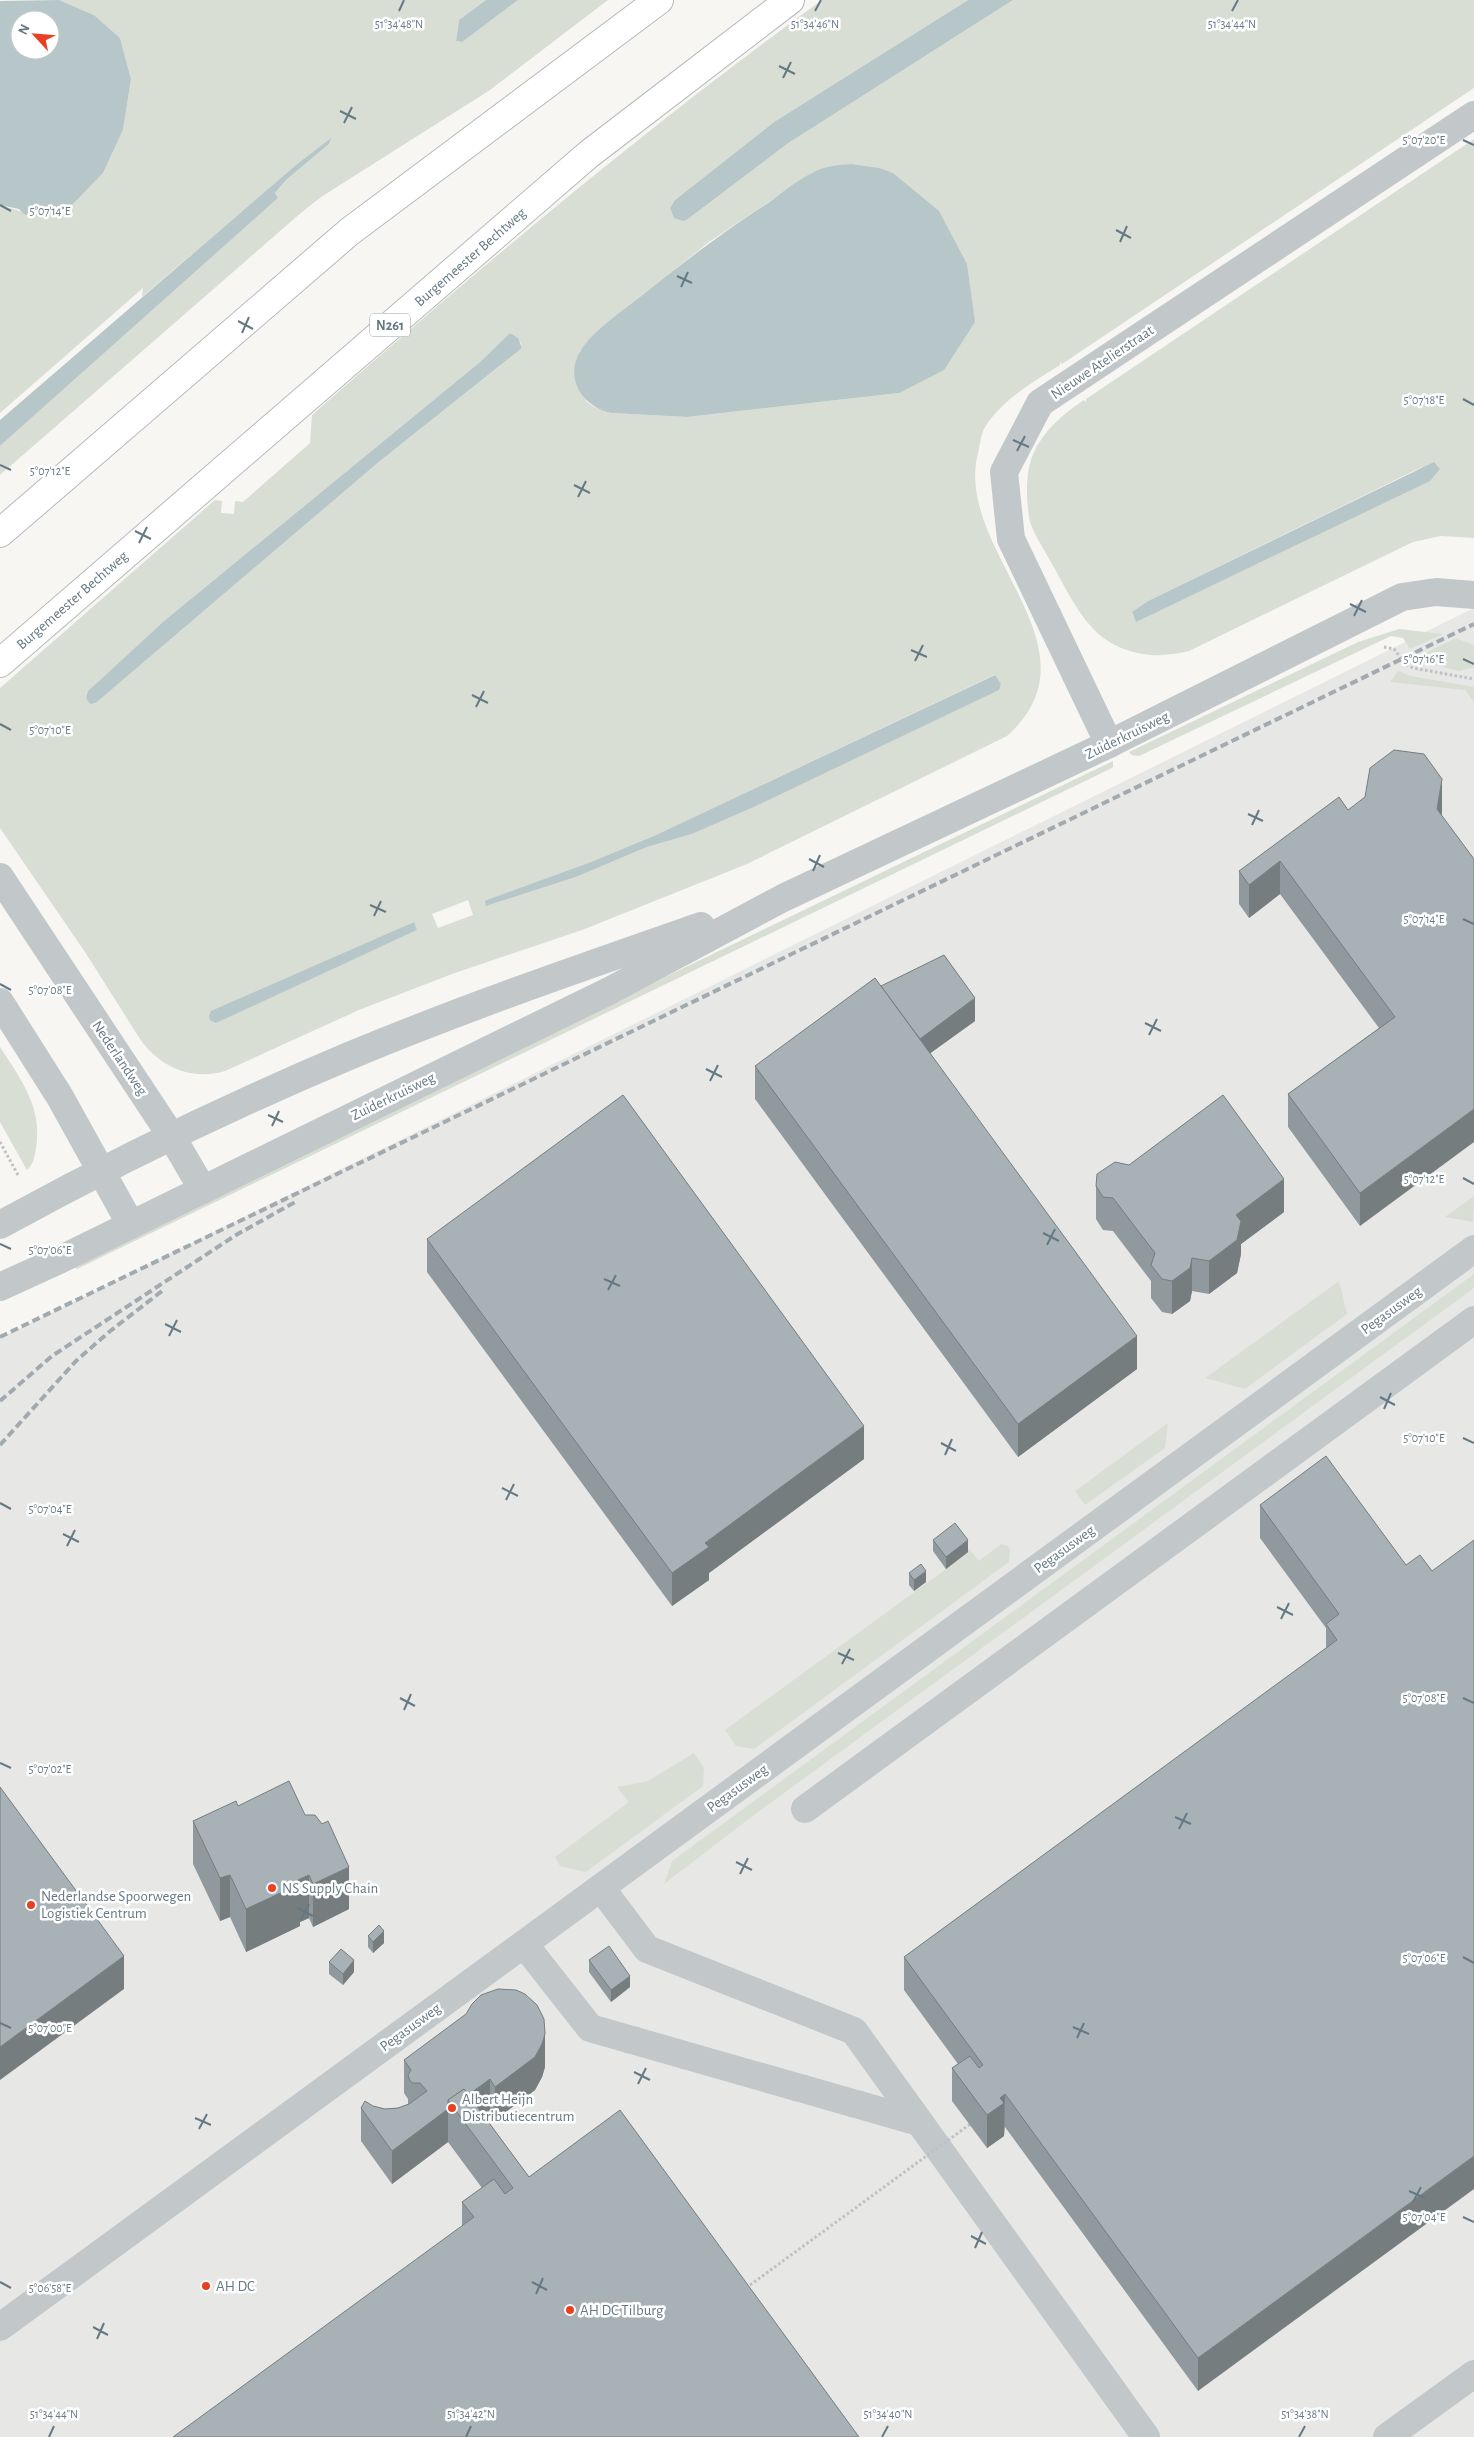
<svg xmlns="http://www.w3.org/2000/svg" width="1474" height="2437" font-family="'Alegreya Sans',sans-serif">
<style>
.built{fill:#e7e8e6}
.green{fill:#d8ded4;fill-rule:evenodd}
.water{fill:#b7c6c8;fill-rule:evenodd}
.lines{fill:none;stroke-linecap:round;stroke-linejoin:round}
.major-casing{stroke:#b5babd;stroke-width:30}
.path{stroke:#bec0c2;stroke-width:3;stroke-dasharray:2.5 2.5;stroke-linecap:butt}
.minor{stroke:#c2c7c9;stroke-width:28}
.major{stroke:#fff;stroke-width:28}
.rail{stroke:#a2aaaf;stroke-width:4;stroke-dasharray:8 4;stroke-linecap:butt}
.path-bridge{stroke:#bec0c2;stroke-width:3;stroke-dasharray:2.5 2.5;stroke-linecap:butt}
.wall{fill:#90999d}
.shaded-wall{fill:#767d7f}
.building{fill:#a8b2b6;stroke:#767d7f}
.ticks{fill:none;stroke:#657985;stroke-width:2}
.poi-dot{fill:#e84022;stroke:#fff;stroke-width:2}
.labels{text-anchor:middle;stroke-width:5;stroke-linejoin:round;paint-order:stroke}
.shield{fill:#fff;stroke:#93a1aa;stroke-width:1}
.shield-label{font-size:14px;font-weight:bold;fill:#657985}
.street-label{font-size:15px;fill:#657985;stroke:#fff}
.poi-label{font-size:15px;fill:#657985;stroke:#fff;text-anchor:start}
.ticks-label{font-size:12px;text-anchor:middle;fill:#657985;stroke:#fff;stroke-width:5;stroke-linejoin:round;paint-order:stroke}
</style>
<rect width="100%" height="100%" fill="#f7f6f3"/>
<path class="built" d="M 1474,608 L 1474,2437 L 0,2437 L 0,1338 Z"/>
<g class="green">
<path d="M 59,0 L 486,0 L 459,20 L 456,41 L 461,42 L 518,0 L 608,0 L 490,90 L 321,197 L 302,212 L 0,475 L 0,446 L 278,198 L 275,193 L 286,180 L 329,144 L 330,139 L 297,164 L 142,297 L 143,288 L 0,413 L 0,205 L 40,217 L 73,204 L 103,173 L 123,130 L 131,79 L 120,38 L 94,15 Z"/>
<path d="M 822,0 L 968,0 L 774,122 L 675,200 L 688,219 L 787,144 L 1013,0 L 1474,0 L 1474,88 L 1062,364 L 1060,362 L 1060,365 C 1033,382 1003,399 985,427 C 981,434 980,445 978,453 C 953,551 1106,647 1007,736 L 747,864 L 582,930 L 452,974 L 359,1010 L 225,1071 C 191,1081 160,1067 140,1039 L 85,952 L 0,828 L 0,688 L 215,500 L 222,501 L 221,513 L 234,514 L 235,501 L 243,502 L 310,443 L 312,415 C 477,270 644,129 822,0 ZM 852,164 L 880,168 L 893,173 L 899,393 L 687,417 L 611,413 L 594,407 L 587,402 L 577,386 L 575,368 L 580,351 L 615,317 L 709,242 L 812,173 ZM 510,333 L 521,343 L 522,348 L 380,461 L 97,702 L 86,694 L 88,691 L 164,621 L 480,362 ZM 994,675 L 1001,684 L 998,690 L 754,807 L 692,834 L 647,847 L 576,877 L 489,905 L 485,901 L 591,862 L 656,835 ZM 468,900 L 473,915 L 438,928 L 432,914 ZM 413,922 L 417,930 L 216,1022 Z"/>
<path d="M 1474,139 L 1474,538 L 1441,536 L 1413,542 L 1189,651 C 1161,658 1133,657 1108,641 C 1080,623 1066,587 1049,559 C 1043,547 1034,535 1030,522 C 1026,501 1025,474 1033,454 C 1044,430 1063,414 1084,400 L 1086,402 L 1086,399 ZM 1424,466 L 1303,542 L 1136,621 L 1132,613 L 1148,601 Z"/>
<path d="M 1399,629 L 1443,634 L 1410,649 L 1403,638 L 1391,636 L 1139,756 L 1132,755 L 1129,752 L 1358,642 Z"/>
<path d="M 1456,638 L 1474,645 L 1474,667 L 1459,671 L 1419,661 L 1415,658 Z"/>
<path d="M 1398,671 L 1411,676 L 1474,687 L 1474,702 L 1465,690 L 1390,682 Z"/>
<path d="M 1113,761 L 1113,767 L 1110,769 L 77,1269 L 73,1267 L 74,1262 Z"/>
<path d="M 0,1047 C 21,1079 43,1109 36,1148 C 35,1156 33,1165 27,1170 L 0,1122 Z"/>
<path d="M 1474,1196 L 1473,1222 L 1445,1217 Z"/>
<path d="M 1474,1274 L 1474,1288 L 754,1815 L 664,1884 L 672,1861 Z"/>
<path d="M 1339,1281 L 1347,1314 L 1245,1389 L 1205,1378 Z"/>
<path d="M 1168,1423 L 1165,1448 L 1085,1505 L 1075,1491 Z"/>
<path d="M 1001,1544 L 1008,1546 L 1010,1550 L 1009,1562 L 754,1749 L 736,1746 L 725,1730 L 946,1569 L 969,1549 L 979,1561 Z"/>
<path d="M 694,1753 L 704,1768 L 703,1786 L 586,1872 L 560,1866 L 555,1857 L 629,1802 L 617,1787 L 648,1781 Z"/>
</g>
<g class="water">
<path d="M 59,0 L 94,15 L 120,38 L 131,79 L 123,130 L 103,173 L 73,204 L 40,217 L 24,214 L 19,209 L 0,205 L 0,1 ZM 20,20 L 50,20 L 50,50 L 20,50 Z"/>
<path d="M 486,0 L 518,0 L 462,42 L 456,41 L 459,20 Z"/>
<path d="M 968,0 L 1013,0 L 787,144 L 688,219 L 683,221 L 674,218 L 670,208 L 675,200 L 774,122 Z"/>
<path d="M 331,138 L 329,144 L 286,180 L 275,193 L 278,198 L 0,446 L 0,420 L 297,164 Z"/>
<path d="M 852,164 L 880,168 L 893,173 L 939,211 L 967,264 L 975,322 L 944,370 L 899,393 L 687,417 L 611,413 C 583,407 563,378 581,350 C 593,331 621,312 640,297 C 681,264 723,232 768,203 C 782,193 796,181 812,173 C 824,166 838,165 852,164 Z"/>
<path d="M 510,333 L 518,338 L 522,348 L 380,461 L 97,702 L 91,704 C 85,700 86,696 88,691 L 164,621 L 480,362 Z"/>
<path d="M 1434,462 L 1440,469 L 1430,481 L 1136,622 L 1132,612 L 1148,601 Z"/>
<path d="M 995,675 L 1001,684 L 999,690 L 754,807 L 692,834 L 647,847 L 576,877 L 486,906 L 485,901 L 487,900 L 591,862 L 656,835 Z"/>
<path d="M 414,922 L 417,930 L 216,1023 L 210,1020 L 209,1016 L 211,1011 Z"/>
</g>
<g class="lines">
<defs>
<g id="major">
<path d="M 0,533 L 349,232 L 659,0"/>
<path d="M 0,663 L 589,154 L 790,0"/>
</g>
</defs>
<use href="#major" class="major-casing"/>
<g class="path">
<path d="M 1384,647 L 1394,649 L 1405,664 L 1413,668 L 1474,679"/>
<path d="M 0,1142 L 18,1175"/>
</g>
<g class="minor">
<path d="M 1109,744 L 1011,539 L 1004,472 L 1040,403 L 1474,115"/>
<path d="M 0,877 L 172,1137 L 203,1190"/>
<path d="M 0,1002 L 60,1097 L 131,1225"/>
<path d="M 0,1225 C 113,1163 230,1106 349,1056 C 464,1008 583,967 701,926"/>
<path d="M 0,1287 L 59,1260 L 611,990 L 783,898 L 1109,744 L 1402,597 L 1436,592 L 1474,595"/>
<path d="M 805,1809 L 1474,1320"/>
<path d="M 601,1888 L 647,1949 L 854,2031 L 1146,2437"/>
<path d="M 524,1944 L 590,2028 L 919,2122"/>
<path d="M 0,2327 L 1474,1249"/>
<path d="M 1387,2437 L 1474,2374"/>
</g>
<use href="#major" class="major"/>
<g class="rail">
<path d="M 0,1337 L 1474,624"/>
<path d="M 0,1401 L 52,1356 L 236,1235 L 297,1201"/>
<path d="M 0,1445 L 76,1361 L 109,1332 L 162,1291"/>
</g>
<path class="path-bridge" d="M 746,2288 L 973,2122"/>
</g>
<g class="wall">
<path d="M 1348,810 L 1442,812 L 1360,1226 L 1288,1127 L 1288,1094 L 1379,1028 L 1280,894 L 1249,918 L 1239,904 L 1239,871 Z"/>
<path d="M 975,1021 L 930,1053 L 1137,1369 L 1018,1457 L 755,1099 L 755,1066 Z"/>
<path d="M 1096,1186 L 1284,1212 L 1241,1244 L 1241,1254 L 1237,1273 L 1209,1294 L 1192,1291 L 1190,1301 L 1172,1314 L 1162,1312 L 1151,1298 L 1151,1281 L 1113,1231 L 1103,1230 L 1096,1219 Z"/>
<path d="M 427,1239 L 864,1459 L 709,1573 L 709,1580 L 672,1606 L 427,1272 Z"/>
<path d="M 1260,1505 L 1406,1565 L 1198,2391 L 1005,2127 L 1004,2136 L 987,2148 L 952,2101 L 952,2068 L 958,2064 L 904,1990 L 904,1957 L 1326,1649 L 1326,1628 L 1260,1538 Z"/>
<path d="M 933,1540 L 968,1552 L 946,1569 L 933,1551 Z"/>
<path d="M 909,1573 L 926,1582 L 914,1591 L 909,1585 Z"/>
<path d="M 238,1806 L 349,1909 L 313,1927 L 309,1918 L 300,1922 L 300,1926 L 246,1952 L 230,1917 L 220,1921 L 193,1864 L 193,1821 Z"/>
<path d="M 368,1936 L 384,1943 L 373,1953 L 368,1947 Z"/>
<path d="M 589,1960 L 630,1987 L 611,2002 L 589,1972 Z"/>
<path d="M 329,1962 L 354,1972 L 343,1985 L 329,1974 Z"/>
<path d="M 404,2060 L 545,2067 L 542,2077 L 535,2090 L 495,2120 L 490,2112 L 484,2116 L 529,2177 L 462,2226 L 462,2202 L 482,2188 L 448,2142 L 392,2184 L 361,2141 L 361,2108 L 373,2106 L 385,2109 L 398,2108 L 408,2104 L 408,2099 L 404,2093 Z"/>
</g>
<g class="shaded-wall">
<path d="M 1442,779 L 1442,812 L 1437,842 L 1437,809 Z"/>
<path d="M 1280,861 L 1280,894 L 1249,918 L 1249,885 Z"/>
<path d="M 975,998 L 975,1021 L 914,1065 L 914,1042 Z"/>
<path d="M 1474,1109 L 1474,1142 L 1360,1226 L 1360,1193 Z"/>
<path d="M 1284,1179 L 1284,1212 L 1241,1244 L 1241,1254 L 1237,1273 L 1209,1294 L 1209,1261 L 1236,1215 Z"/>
<path d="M 1192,1258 L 1192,1291 L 1190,1301 L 1172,1314 L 1172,1281 Z"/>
<path d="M 1137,1336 L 1137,1369 L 1018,1457 L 1018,1424 Z"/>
<path d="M 864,1426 L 864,1459 L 709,1573 L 709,1580 L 672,1606 L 672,1573 L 705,1543 Z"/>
<path d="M 968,1540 L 968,1552 L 946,1569 L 946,1557 Z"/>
<path d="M 926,1571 L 926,1582 L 914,1591 L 914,1580 Z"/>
<path d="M 349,1867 L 349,1909 L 313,1927 L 313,1884 Z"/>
<path d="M 230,1875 L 230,1917 L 220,1921 L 220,1878 Z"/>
<path d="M 309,1875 L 309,1918 L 300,1922 L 300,1926 L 246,1952 L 246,1909 L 298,1880 Z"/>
<path d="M 384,1931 L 384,1943 L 373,1953 L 373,1942 Z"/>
<path d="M 124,1956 L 124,1989 L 0,2080 L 0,2047 Z"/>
<path d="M 354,1960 L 354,1972 L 343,1985 L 343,1974 Z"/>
<path d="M 630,1976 L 630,1987 L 611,2002 L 611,1990 Z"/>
<path d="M 545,2034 L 545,2067 L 542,2077 L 535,2090 L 495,2120 L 495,2087 Z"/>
<path d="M 490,2079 L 490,2112 L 468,2127 L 453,2106 Z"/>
<path d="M 1005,2094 L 1004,2136 L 987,2148 L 987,2115 L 1000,2098 Z"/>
<path d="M 448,2109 L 448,2142 L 392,2184 L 392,2151 Z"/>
<path d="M 1474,2156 L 1474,2189 L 1198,2391 L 1198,2358 Z"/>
</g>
<g class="building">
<path d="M 1394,750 L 1424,754 L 1442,779 L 1437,809 L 1474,859 L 1474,1109 L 1360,1193 L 1288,1094 L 1395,1017 L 1280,861 L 1249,885 L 1239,871 L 1339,797 L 1348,810 L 1365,797 L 1370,768 Z"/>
<path d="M 944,955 L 975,998 L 920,1039 L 881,986 Z"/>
<path d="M 875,978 L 1137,1336 L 1018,1424 L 755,1066 Z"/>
<path d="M 623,1095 L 864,1426 L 705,1543 L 709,1547 L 672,1573 L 427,1239 Z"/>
<path d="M 1223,1095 L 1284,1179 L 1236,1215 L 1241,1221 L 1237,1240 L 1209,1261 L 1192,1258 L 1190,1268 L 1172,1281 L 1162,1279 L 1151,1265 L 1155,1253 L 1113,1198 L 1103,1197 L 1096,1186 L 1097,1174 L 1115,1162 L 1129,1165 Z"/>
<path d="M 1326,1456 L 1406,1565 L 1420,1555 L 1432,1571 L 1474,1540 L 1474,2156 L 1198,2358 L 1005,2094 L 1000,2098 L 1004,2103 L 987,2115 L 952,2068 L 970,2056 L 979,2068 L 983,2065 L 904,1957 L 1337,1640 L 1326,1624 L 1339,1614 L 1260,1505 Z"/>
<path d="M 955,1523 L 968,1540 L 946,1557 L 933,1540 Z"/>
<path d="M 921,1564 L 926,1571 L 914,1580 L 909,1573 Z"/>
<path d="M 289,1781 L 305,1815 L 315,1815 L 322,1824 L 328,1821 L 349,1867 L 313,1884 L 309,1875 L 298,1880 L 300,1884 L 246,1909 L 230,1875 L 220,1878 L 193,1821 L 236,1801 L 238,1806 Z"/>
<path d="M 0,1787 L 124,1956 L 0,2047 Z"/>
<path d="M 379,1925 L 384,1931 L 373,1942 L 368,1936 Z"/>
<path d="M 609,1946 L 630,1976 L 611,1990 L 589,1960 Z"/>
<path d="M 341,1949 L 354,1960 L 343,1974 L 329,1962 Z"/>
<path d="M 498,1989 L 516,1990 L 525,1994 L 537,2005 L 544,2019 L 545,2034 L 542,2044 L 535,2057 L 495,2087 L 490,2079 L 468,2095 L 464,2089 L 448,2100 L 448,2109 L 392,2151 L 361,2108 L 365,2101 L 373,2106 L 385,2109 L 398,2108 L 409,2104 L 427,2091 L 420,2083 L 413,2083 L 410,2081 L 408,2075 L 411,2070 L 404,2060 L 466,2014 L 472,2004 L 481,1995 Z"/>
<path d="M 464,2089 L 529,2177 L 620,2110 L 859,2437 L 173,2437 L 474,2217 L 462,2202 L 494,2179 L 505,2194 L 513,2188 L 448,2100 Z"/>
</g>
<path class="ticks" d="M 399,11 L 404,0M 815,11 L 821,0M 1232,11 L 1238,0M 779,66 L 795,74M 783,78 L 791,62M 340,111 L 356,119M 344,123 L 352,107M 1463,140 L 1474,145M 0,205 L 11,211M 1116,230 L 1131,238M 1120,242 L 1127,226M 677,276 L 692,283M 681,287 L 688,272M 238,321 L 253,329M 242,333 L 249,317M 1463,399 L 1474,405M 1013,440 L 1029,447M 1017,451 L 1025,436M 0,465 L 11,470M 574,485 L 590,493M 578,497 L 586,481M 135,531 L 151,539M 139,543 L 147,527M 1350,604 L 1366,612M 1354,616 L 1362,600M 911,650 L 927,657M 1463,659 L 1474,664M 915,661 L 923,645M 472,695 L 488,703M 476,707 L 484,691M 0,724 L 11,730M 1248,814 L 1263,821M 1252,825 L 1259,810M 809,859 L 824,867M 813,871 L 820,855M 370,905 L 386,912M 374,916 L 381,901M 1463,919 L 1474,924M 0,984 L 11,990M 1145,1023 L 1161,1031M 1149,1035 L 1157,1019M 706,1069 L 722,1077M 710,1081 L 718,1065M 268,1115 L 283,1122M 272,1126 L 279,1111M 1463,1178 L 1474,1184M 1043,1233 L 1059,1241M 0,1244 L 11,1249M 1047,1245 L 1055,1229M 604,1279 L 620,1286M 608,1290 L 616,1275M 165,1324 L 181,1332M 169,1336 L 177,1320M 1380,1397 L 1395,1405M 1384,1409 L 1391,1393M 1463,1438 L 1474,1443M 941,1443 L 956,1451M 945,1455 L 952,1439M 502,1488 L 518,1496M 506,1500 L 514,1484M 0,1503 L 11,1509M 63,1534 L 79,1542M 67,1546 L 75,1530M 1277,1607 L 1293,1615M 1281,1619 L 1289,1603M 838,1653 L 854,1660M 842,1664 L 850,1649M 400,1698 L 415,1706M 1463,1698 L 1474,1703M 404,1710 L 411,1694M 0,1763 L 11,1768M 1175,1817 L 1191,1824M 1179,1829 L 1187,1813M 736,1862 L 752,1870M 740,1874 L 748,1858M 297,1908 L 313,1916M 301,1920 L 309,1904M 1463,1957 L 1474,1963M 0,2023 L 11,2028M 1073,2027 L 1089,2034M 1077,2038 L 1084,2023M 634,2072 L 650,2080M 638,2084 L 646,2068M 195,2118 L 211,2125M 199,2129 L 207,2114M 1409,2191 L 1425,2198M 1413,2202 L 1421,2187M 1463,2217 L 1474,2222M 971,2236 L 986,2244M 975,2248 L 982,2232M 0,2282 L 11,2288M 532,2282 L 547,2290M 536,2294 L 543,2278M 93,2327 L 108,2335M 97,2339 L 104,2323M 49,2437 L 54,2426M 466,2437 L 471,2426M 882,2437 L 888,2426M 1299,2437 L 1305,2426"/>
<g class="poi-dot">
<circle cx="272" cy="1888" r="5"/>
<circle cx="31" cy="1905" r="5"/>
<circle cx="452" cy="2108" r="5"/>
<circle cx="206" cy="2286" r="5"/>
<circle cx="570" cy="2310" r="5"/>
</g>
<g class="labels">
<rect class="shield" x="370" y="313.5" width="40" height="23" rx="4"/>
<g class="shield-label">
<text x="390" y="330">N261</text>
</g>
<g class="street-label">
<text transform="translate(470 257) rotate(-41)" y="5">Burgemeester Bechtweg</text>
<text transform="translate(1102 362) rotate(-34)" y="5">Nieuwe Atelierstraat</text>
<text transform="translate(72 600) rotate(-41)" y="5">Burgemeester Bechtweg</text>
<text transform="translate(1127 735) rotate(-26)" y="5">Zuiderkruisweg</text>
<text transform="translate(120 1058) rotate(56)" y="5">Nederlandweg</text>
<text transform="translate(393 1096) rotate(-26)" y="5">Zuiderkruisweg</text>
<text transform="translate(1391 1310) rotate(-36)" y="5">Pegasusweg</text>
<text transform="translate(1064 1549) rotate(-36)" y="5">Pegasusweg</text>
<text transform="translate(737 1788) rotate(-36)" y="5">Pegasusweg</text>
<text transform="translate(410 2027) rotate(-36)" y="5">Pegasusweg</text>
</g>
<g class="poi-label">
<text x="282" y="1893">NS Supply Chain</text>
<text x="41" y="1901">Nederlandse Spoorwegen<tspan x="41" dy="17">Logistiek Centrum</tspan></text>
<text x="462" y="2104">Albert Heijn<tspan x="462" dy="17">Distributiecentrum</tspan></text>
<text x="216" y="2291">AH DC</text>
<text x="580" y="2315">AH DC Tilburg</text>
</g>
</g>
<g class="ticks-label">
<text x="399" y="28">51°34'48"N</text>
<text x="815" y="28">51°34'46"N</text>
<text x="1232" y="28">51°34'44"N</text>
<text x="1424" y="144">5°07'20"E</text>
<text x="50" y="215">5°07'14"E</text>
<text x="1424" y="404">5°07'18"E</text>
<text x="50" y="475">5°07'12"E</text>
<text x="1424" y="663">5°07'16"E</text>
<text x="50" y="734">5°07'10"E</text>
<text x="1424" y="923">5°07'14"E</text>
<text x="50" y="994">5°07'08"E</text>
<text x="1424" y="1183">5°07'12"E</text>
<text x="50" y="1254">5°07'06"E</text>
<text x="1424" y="1442">5°07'10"E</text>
<text x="50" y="1513">5°07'04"E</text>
<text x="1424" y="1702">5°07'08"E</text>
<text x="50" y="1773">5°07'02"E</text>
<text x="1424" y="1962">5°07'06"E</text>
<text x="50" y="2032">5°07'00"E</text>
<text x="1424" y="2221">5°07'04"E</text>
<text x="50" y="2292">5°06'58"E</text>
<text x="54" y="2418">51°34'44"N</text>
<text x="471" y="2418">51°34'42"N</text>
<text x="888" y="2418">51°34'40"N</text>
<text x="1305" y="2418">51°34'38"N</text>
</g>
<g transform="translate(35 35) rotate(296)"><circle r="24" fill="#ffffff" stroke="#c1c9ce"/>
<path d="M0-4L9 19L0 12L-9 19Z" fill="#e84022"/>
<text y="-8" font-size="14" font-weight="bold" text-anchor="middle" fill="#657985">N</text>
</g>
</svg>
